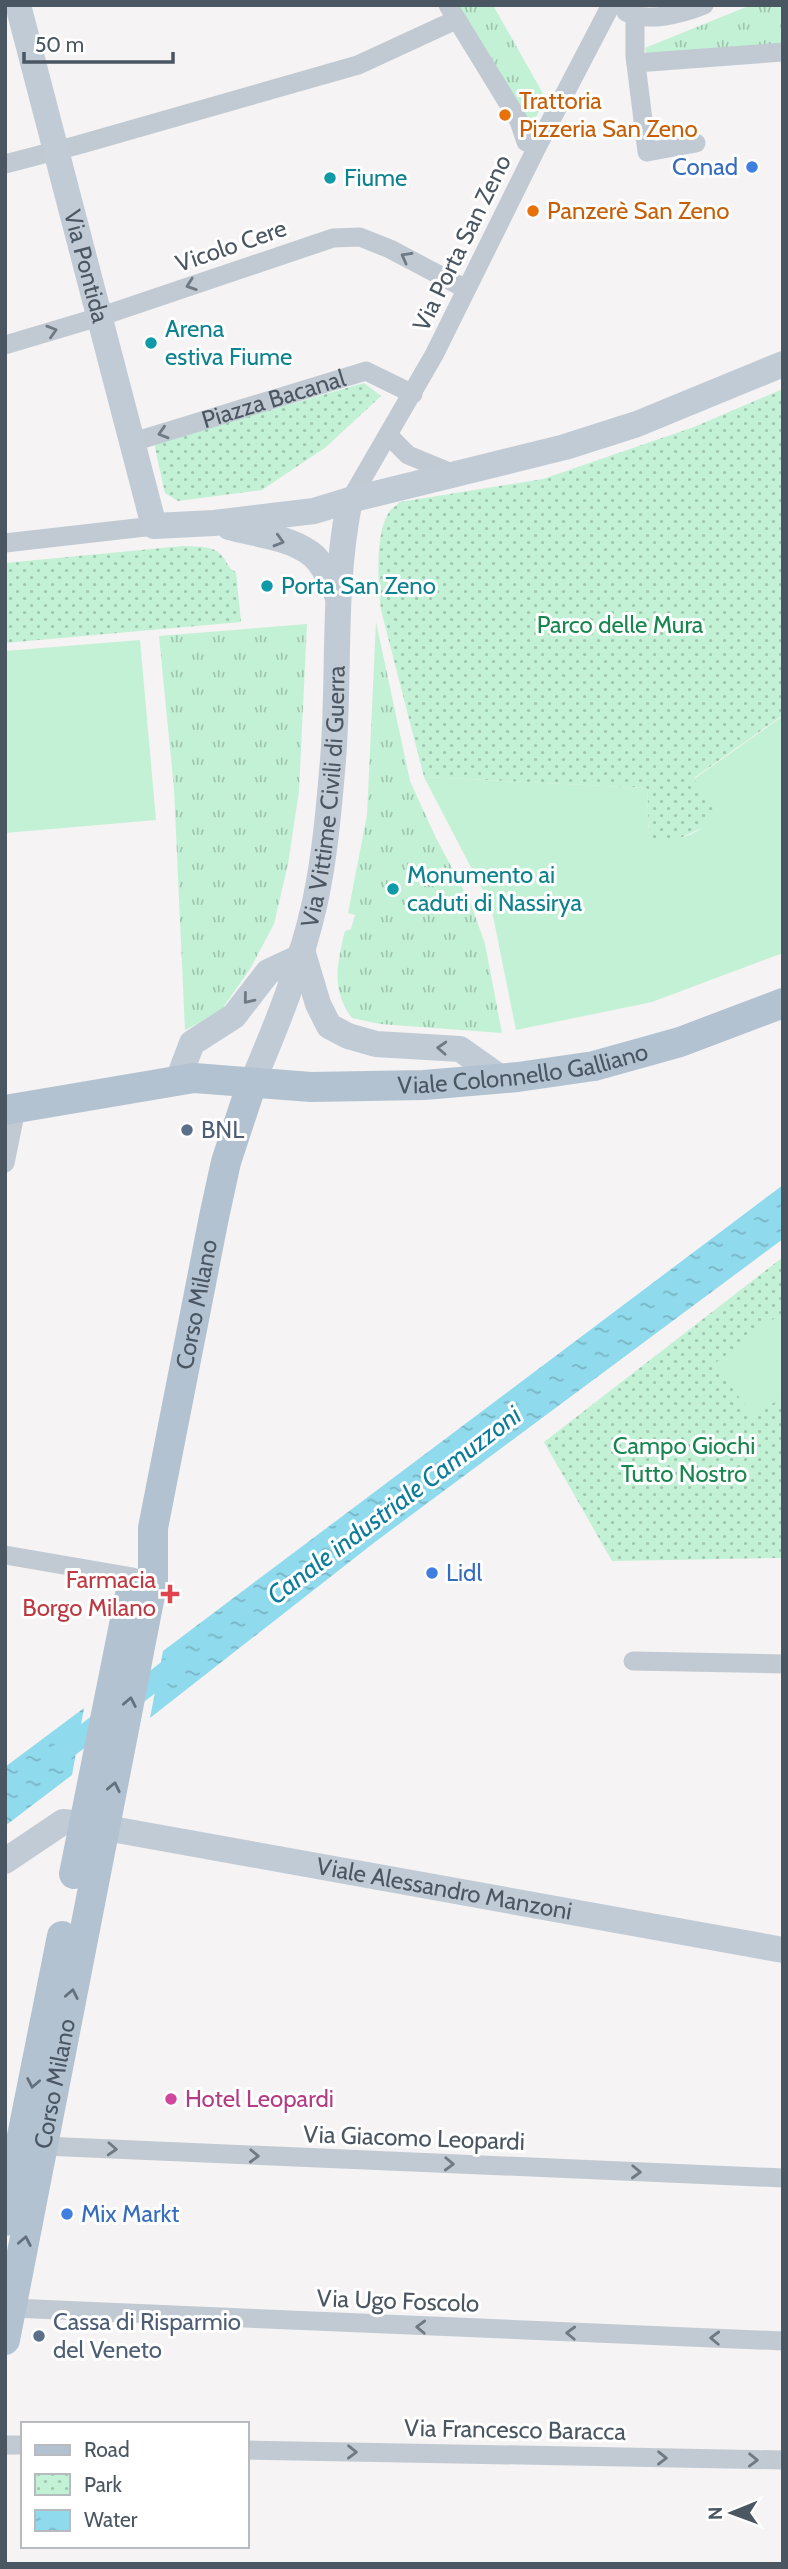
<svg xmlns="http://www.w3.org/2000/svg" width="788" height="2569" font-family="Cabin,sans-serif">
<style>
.grass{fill:url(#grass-tufts)}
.park{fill:url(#park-dots)}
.garden{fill:#c3f1d5}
.water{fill:url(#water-ripples)}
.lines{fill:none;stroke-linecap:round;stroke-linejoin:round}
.canal{stroke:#90daee;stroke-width:21}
.street{stroke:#c1cad2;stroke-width:19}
.secondary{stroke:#c1cbd6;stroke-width:26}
.primary{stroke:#b3c2d1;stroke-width:30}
.oneway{stroke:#6e7983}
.oneway2{stroke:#6e7984}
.oneway3{stroke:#64717d}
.food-dot{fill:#e8710a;stroke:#fff;stroke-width:2.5}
.shop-dot{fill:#3f7fe0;stroke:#fff;stroke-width:2.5}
.culture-dot{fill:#0f9aa8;stroke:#fff;stroke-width:2.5}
.service-dot{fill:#5c6f8a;stroke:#fff;stroke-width:2.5}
.health-dot{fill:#e0444e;stroke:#fff;stroke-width:2.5}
.hotel-dot{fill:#d1479c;stroke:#fff;stroke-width:2.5}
.labels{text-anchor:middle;stroke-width:6;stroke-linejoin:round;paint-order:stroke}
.food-label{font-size:24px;fill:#c56008;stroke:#fff;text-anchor:start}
.shop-label{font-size:24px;fill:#366cbe;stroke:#fff;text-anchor:start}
.culture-label{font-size:24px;fill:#0d838f;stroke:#fff;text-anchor:start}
.street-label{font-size:24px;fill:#4a5661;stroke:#fff}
.park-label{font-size:24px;fill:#17864f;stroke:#fff}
.service-label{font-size:24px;fill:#4e5e75;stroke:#fff;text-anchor:start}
.health-label{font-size:24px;fill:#be3a42;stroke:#fff;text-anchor:end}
.hotel-label{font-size:24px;fill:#b23c85;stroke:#fff;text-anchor:start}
.water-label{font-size:26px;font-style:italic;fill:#0c7c9b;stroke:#fff}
</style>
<defs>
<pattern id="grass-tufts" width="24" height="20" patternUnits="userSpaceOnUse" patternTransform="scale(1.75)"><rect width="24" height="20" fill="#c3f1d5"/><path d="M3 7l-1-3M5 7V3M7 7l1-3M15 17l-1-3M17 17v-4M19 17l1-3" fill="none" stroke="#a0c6b0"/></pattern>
<pattern id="park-dots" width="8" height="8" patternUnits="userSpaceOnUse" patternTransform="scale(1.75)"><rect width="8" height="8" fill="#c3f1d5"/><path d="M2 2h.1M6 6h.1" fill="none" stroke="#a0c6b0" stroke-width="1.8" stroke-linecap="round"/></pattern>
<pattern id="water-ripples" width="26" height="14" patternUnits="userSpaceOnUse" patternTransform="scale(1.75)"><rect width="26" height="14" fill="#90daee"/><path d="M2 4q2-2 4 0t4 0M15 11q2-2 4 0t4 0" fill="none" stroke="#78b4c4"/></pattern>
</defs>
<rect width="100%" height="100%" fill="#f5f3f3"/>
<g class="grass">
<path d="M 451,5 L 493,5 L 546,99 L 528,131 Z"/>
<path d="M 751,5 L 783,5 L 783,44 L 646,54 L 645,48 Z"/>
<path d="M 376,622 L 410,781 L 436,838 L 471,904 L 485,944 L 502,1033 L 380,1024 L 352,1018 C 331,991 337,963 345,931 L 351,929 L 355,915 L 348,913 L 367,815 Z"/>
<path d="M 307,624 L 299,791 L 288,864 L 274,924 L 250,969 L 220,1012 L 185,1030 L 174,789 L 159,636 Z"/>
</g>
<g class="park">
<path d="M 364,383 L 381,396 L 326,447 L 262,490 L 178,501 L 165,493 L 154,443 Z"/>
<path d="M 783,389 L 783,715 L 694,778 L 718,810 L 708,825 L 674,841 L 649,839 L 647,788 L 424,777 L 381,610 C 378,587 375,534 388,514 C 390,509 396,506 400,502 L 543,479 L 694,427 Z"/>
<path d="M 183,546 C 195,547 213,545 221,555 C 228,562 227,568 236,572 L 241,622 L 5,643 L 5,563 Z"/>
<path d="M 783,1257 L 783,1558 L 612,1561 L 544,1442 Z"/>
</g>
<g class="garden">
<path d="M 140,640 L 156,820 L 5,833 L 5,651 Z"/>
<path d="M 783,716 L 783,953 L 652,1002 L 516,1030 L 491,906 L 424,777 L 647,788 L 649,838 C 679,843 700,836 718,810 L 694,779 Z"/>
<path d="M 783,1312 L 783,1396 L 754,1417 L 714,1364 Z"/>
</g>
<g class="water">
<path d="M 783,1185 L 783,1239 L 375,1542 L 150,1718 L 163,1651 Z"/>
<path d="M 84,1708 L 72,1775 L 5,1826 L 5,1767 Z"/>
</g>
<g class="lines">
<path class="canal" d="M 57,1756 L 181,1660"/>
<g class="street">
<path d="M 448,5 L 519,121 L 526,142"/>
<path d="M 626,12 C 647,23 682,14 704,5"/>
<path d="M 635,17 L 635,56 L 647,152 L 696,143"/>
<path d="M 636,63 L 783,52"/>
<path d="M 5,164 L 78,145 L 358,65 L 449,23"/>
<path d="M 5,345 L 99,317 L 333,238 L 360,237 L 390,249 L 466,289"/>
<path d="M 388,435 L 408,455 L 454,474"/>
<path id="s1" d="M 133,442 L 366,371 L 413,394"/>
<path d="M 350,500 L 434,355 L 537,147 L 611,5"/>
<path d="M 5,543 L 154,526"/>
<path d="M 5,1163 L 16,1109"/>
<path d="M 5,1555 L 133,1577"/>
<path d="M 633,1661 L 783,1664"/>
<path d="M 43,2146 L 783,2178"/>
<path d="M 11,2308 L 783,2341"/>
<path d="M 5,2445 L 23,2445"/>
<path d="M 247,2450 L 783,2460"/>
</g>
<g class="secondary">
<path id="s2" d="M 18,5 C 62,179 110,352 154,526 L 214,523 L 314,511 L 350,500 L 565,447 L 637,424 L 783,364"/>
<path d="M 229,527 C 254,534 288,537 310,553 C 323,562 330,581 337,595"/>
<path d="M 302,950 L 318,1004 L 329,1026 L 348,1036 L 376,1044 L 460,1049 L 501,1078"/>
<path d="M 178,1080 L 192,1043 L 234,1016 L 268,972 L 300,957"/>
<path id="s3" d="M 252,1083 C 277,1025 301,965 315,902 C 325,856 329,807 333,760 C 340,673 332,586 350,500"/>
<path id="s4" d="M 5,1861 L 63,1822 L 84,1824 L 783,1950"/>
</g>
<g class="primary">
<path id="s5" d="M 5,1110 L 194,1078 L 311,1087 L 424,1085 L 518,1077 L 594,1066 L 680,1042 L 783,1003"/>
<path d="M 74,1874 L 131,1590"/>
<path d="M 5,2221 L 62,1936"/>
<path id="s6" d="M 5,2340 L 153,1580 L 153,1528 L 214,1217 L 226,1162 L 252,1083"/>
</g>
</g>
<defs><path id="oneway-chevron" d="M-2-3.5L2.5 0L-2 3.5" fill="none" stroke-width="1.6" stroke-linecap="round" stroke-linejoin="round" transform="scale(1.75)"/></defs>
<g class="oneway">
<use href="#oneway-chevron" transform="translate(406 257) rotate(-151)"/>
<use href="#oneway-chevron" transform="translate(191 285) rotate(161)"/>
<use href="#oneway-chevron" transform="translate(52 331) rotate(-17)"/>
<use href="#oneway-chevron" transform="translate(163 433) rotate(163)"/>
<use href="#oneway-chevron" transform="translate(112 2149) rotate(3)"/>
<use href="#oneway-chevron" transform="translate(254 2156) rotate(2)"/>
<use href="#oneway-chevron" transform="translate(449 2164) rotate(2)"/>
<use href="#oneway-chevron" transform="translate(636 2172) rotate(2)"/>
<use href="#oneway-chevron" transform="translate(421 2327) rotate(-178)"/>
<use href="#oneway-chevron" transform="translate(571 2333) rotate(-178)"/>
<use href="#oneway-chevron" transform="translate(715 2338) rotate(-178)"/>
<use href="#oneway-chevron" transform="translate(352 2452) rotate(1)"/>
<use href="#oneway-chevron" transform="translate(662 2458) rotate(1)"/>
<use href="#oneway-chevron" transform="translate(753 2460) rotate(1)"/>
</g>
<g class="oneway2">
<use href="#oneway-chevron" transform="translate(279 541) rotate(16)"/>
<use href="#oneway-chevron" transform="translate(248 999) rotate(129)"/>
<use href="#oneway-chevron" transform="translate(442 1048) rotate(-177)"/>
</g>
<g class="oneway3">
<use href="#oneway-chevron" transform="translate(130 1702) rotate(-79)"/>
<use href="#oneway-chevron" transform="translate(114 1787) rotate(-78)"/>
<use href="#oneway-chevron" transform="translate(72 1994) rotate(-79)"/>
<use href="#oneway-chevron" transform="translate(33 2083) rotate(101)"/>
<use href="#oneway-chevron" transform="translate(25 2241) rotate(-79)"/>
</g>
<g class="food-dot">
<circle cx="505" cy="115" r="7"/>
<circle cx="533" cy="211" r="7"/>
</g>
<g class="shop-dot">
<circle cx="752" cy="167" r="7"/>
<circle cx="432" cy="1573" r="7"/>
<circle cx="67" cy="2214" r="7"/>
</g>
<g class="culture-dot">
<circle cx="330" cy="178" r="7"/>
<circle cx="151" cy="343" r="7"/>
<circle cx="267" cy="586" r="7"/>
<circle cx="393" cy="889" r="7"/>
</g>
<g class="service-dot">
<circle cx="187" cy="1130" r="7"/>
<circle cx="39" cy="2336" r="7"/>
</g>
<path class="health-dot" d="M166.5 1583.5h7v7h7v7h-7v7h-7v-7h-7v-7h7z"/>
<circle class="hotel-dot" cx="171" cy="2099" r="7"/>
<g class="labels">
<g class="food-label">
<text x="519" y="109">Trattoria<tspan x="519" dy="28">Pizzeria San Zeno</tspan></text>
<text x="547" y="219">Panzerè San Zeno</text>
</g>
<g class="shop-label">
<text x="738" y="175" text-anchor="end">Conad</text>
<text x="446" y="1581">Lidl</text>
<text x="81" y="2222">Mix Markt</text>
</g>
<g class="culture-label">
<text x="344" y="186">Fiume</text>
<text x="165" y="337">Arena<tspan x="165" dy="28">estiva Fiume</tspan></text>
<text x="281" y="594">Porta San Zeno</text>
<text x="407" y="883">Monumento ai<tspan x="407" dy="28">caduti di Nassirya</tspan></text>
</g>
<g class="street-label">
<text transform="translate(462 243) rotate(-64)" y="8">Via Porta San Zeno</text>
<text transform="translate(231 246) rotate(-19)" y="8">Vicolo Cere</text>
<text dy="8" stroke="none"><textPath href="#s2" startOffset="270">Via Pontida</textPath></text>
<text dy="8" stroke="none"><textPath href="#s1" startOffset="147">Piazza Bacanal</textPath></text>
<text dy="8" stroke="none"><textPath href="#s3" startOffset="298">Via Vittime Civili di Guerra</textPath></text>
<text dy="8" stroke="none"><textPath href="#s5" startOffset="522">Viale Colonnello Galliano</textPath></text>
<text dy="8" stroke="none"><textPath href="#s6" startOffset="1054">Corso Milano</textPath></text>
<text dy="8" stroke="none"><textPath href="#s4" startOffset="457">Viale Alessandro Manzoni</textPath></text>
<text dy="8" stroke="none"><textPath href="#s6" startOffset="261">Corso Milano</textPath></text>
<text transform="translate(414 2138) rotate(2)" y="8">Via Giacomo Leopardi</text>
<text transform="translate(398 2301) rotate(2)" y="8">Via Ugo Foscolo</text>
<text transform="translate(515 2430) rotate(1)" y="8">Via Francesco Baracca</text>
</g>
<g class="park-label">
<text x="620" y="633">Parco delle Mura</text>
<text x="684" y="1454">Campo Giochi<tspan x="684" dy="28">Tutto Nostro</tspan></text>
</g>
<g class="service-label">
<text x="201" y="1138">BNL</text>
<text x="53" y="2330">Cassa di Risparmio<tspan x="53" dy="28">del Veneto</tspan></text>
</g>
<g class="health-label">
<text x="156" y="1588">Farmacia<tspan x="156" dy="28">Borgo Milano</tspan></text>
</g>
<g class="hotel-label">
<text x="185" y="2107">Hotel Leopardi</text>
</g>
<g class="water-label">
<text transform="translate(394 1505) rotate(-37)" y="9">Canale industriale Camuzzoni</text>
</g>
</g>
<rect width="788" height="2569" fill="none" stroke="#4a5661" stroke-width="14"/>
<rect x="21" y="2422" width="228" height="126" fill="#ffffff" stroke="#b7bbc0" stroke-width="2"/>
<rect x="35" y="2445" width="35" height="10" fill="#b3c2d1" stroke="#b7bbc0" stroke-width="2"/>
<text x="84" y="2457" font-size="21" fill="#4a5661">Road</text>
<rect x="35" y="2474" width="35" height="21" fill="url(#park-dots)" stroke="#b7bbc0" stroke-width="2"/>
<text x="84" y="2492" font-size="21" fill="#4a5661">Park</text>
<rect x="35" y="2510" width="35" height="21" fill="url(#water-ripples)" stroke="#b7bbc0" stroke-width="2"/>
<text x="84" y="2527" font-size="21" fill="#4a5661">Water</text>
<g transform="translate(732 2513) rotate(269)" stroke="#ffffff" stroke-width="5" paint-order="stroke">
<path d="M0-5L12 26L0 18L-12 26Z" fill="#4a5661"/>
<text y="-10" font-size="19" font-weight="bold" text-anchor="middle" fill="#4a5661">N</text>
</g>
<path d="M24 52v10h149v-10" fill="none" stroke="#4a5661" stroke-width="3.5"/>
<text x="35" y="52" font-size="21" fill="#4a5661" stroke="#ffffff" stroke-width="5" paint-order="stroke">50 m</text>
</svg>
